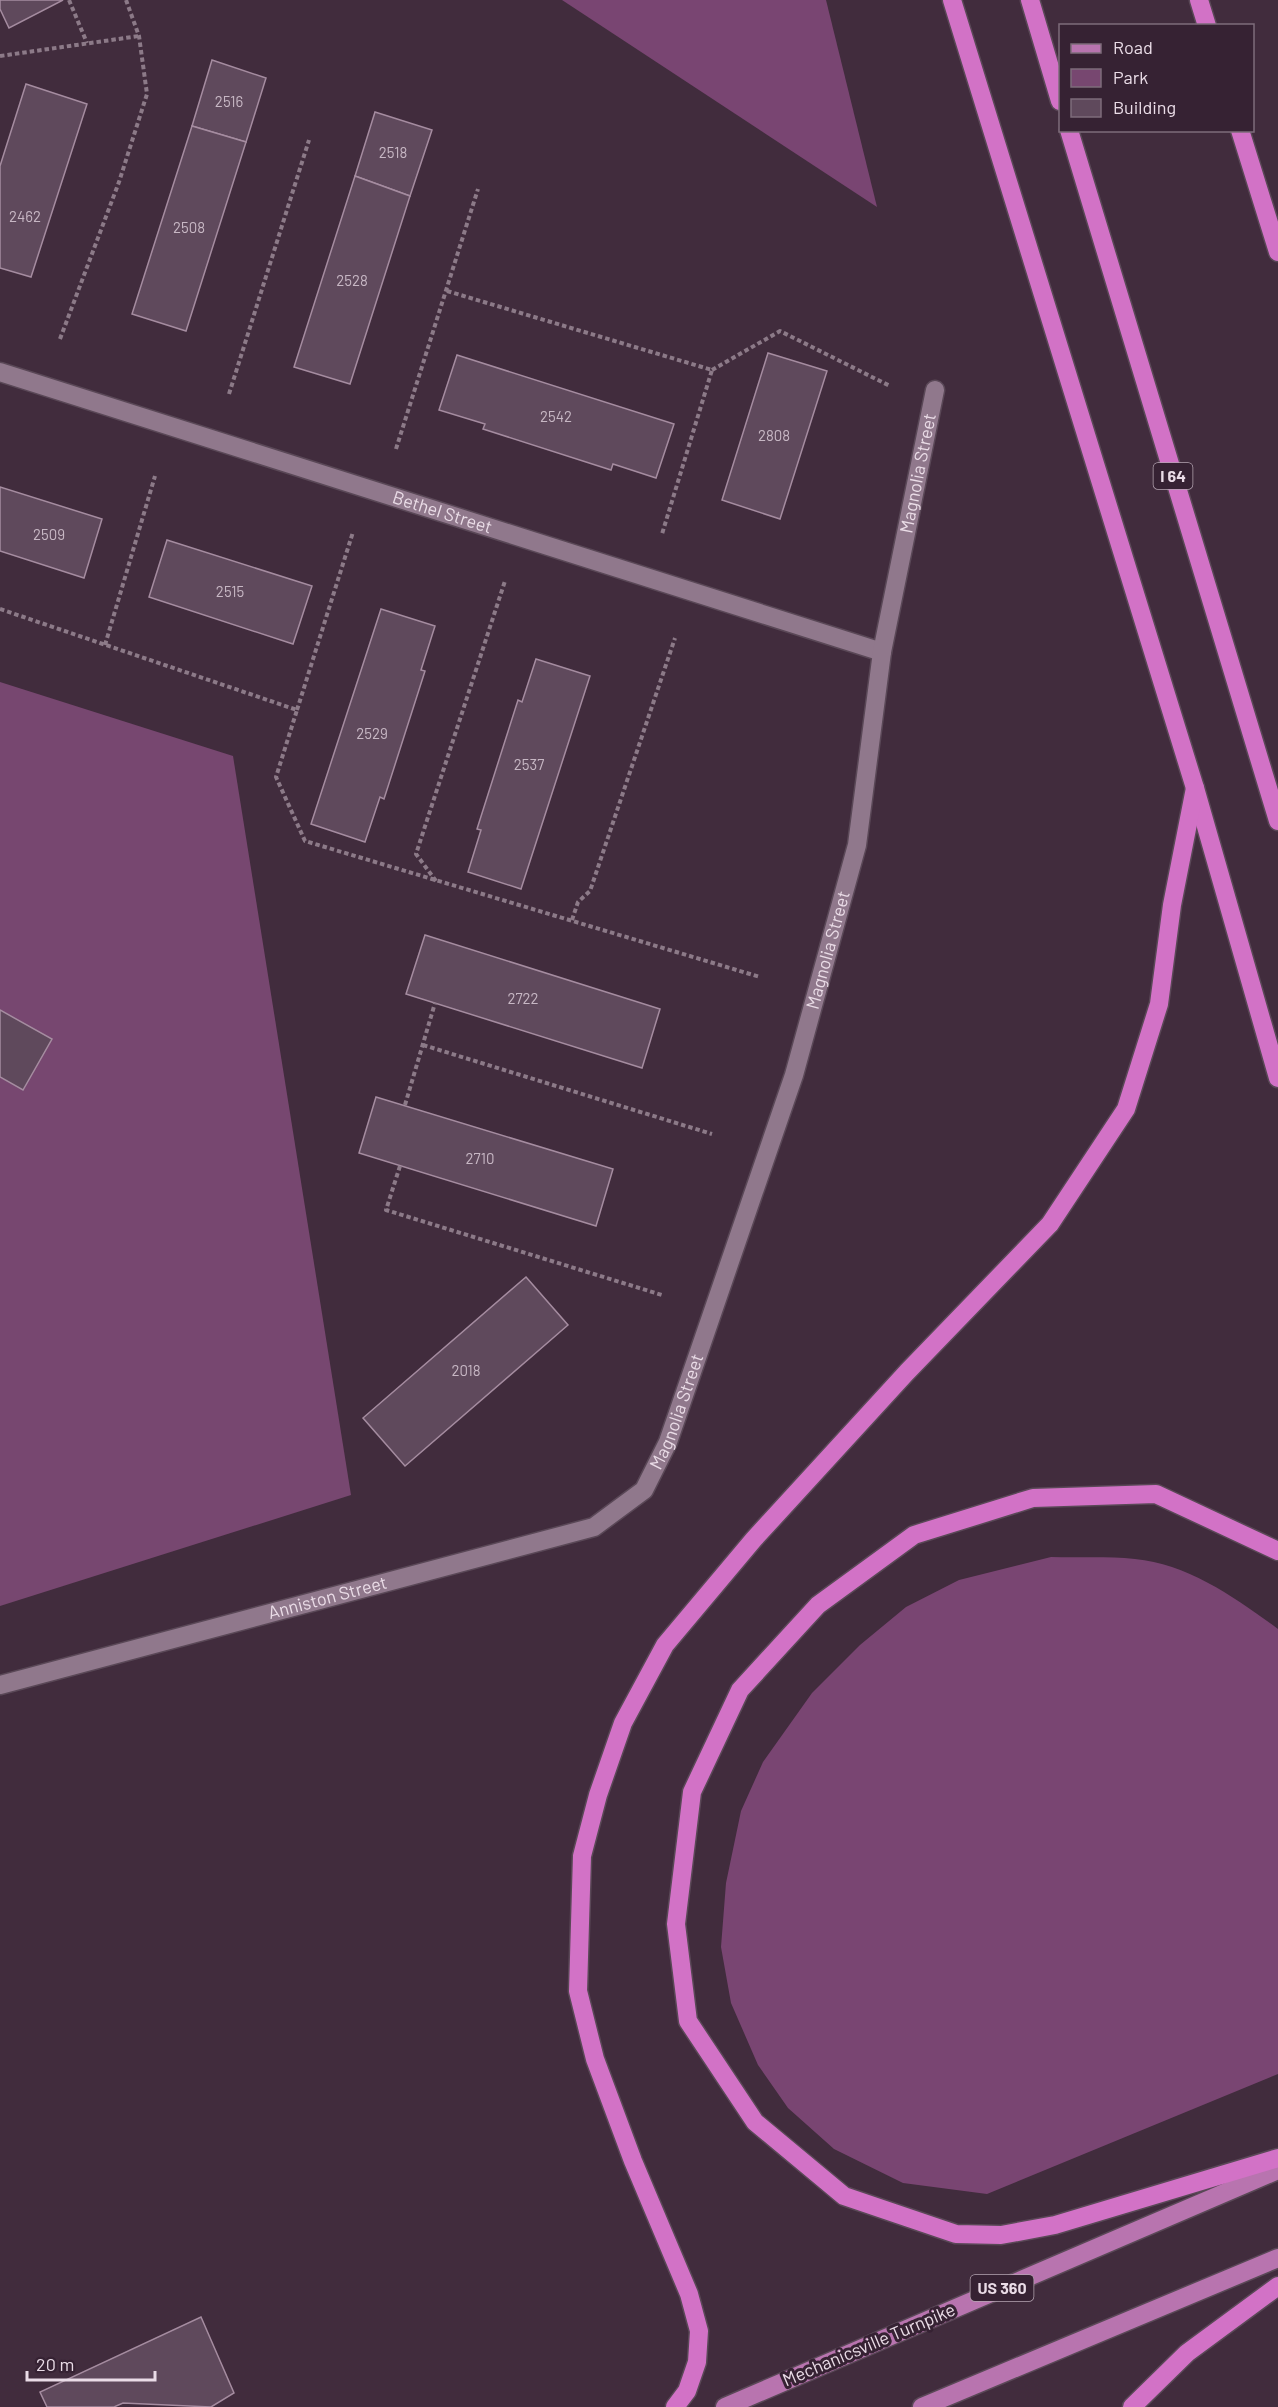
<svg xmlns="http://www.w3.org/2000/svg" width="1278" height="2407" font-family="Barlow,sans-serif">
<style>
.green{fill:#774770}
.forest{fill:#794572}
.building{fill:#5f495c;stroke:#a58ca0;stroke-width:1.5}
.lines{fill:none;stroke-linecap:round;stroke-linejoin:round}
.minor-casing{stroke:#5a4857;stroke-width:21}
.major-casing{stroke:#5a4857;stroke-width:21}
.highway-casing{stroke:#5a4857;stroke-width:21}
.path{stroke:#8c7a88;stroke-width:4;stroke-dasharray:4.5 3;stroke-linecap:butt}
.minor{stroke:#90788c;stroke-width:18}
.major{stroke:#b874af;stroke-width:18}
.highway{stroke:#d272c6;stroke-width:18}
.labels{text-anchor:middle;stroke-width:6;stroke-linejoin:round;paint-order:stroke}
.number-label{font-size:15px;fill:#c7b7c4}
.shield{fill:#362233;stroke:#b4a4b1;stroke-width:1.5}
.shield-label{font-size:16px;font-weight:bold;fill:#eadce7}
.street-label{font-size:18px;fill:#eadce7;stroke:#362233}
</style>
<rect width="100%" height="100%" fill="#412c3d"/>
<path class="green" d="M 0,682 L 233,756 L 351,1495 L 0,1606 Z"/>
<g class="forest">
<path d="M 562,0 L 826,0 L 877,207 Z"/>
<path d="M 1051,1557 C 1079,1558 1107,1556 1135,1559 C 1188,1564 1236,1598 1278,1629 L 1278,2074 L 987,2194 L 903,2183 L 834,2149 L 788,2108 L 758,2065 L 731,2003 L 721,1947 L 726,1883 L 741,1811 L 763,1762 L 812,1693 L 860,1645 L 906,1607 L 959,1580 Z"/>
</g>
<g class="building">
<path d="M 0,0 L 63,0 L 9,28 L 0,9 Z"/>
<path d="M 212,60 L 266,78 L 246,142 L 192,126 Z"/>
<path d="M 26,84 L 87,104 L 31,277 L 0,268 L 0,166 Z"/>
<path d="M 375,112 L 432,130 L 410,196 L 355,176 Z"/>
<path d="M 192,126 L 246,142 L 186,331 L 132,314 Z"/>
<path d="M 355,176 L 410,196 L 350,384 L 294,367 Z"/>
<path d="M 768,353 L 827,371 L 780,519 L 722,500 Z"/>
<path d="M 457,355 L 674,424 L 656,478 L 613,464 L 611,470 L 483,429 L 485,424 L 439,410 Z"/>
<path d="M 0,487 L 102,519 L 84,578 L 0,551 Z"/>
<path d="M 167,540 L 312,586 L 293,644 L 149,597 Z"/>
<path d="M 381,609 L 435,626 L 421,670 L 425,671 L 384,799 L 380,797 L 365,842 L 311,824 Z"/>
<path d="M 536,659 L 590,676 L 521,889 L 468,872 L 481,830 L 477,829 L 518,700 L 522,702 Z"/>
<path d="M 425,935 L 660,1009 L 642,1068 L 406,994 Z"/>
<path d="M 0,1010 L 52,1039 L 23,1090 L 0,1077 Z"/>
<path d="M 376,1097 L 613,1169 L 596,1226 L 359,1153 Z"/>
<path d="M 526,1277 L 568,1325 L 405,1466 L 363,1418 Z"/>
<path d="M 201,2317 L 234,2393 L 211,2407 L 123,2403 L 114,2407 L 47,2407 L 40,2392 Z"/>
</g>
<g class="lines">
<defs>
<g id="minor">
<path id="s1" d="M 0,372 L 882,652"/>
<path id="s2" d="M 0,1685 L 594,1527 L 644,1490 L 668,1442 L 794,1075 L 857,845 L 882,652 L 935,390"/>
</g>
<g id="major">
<path d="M 725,2407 L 1278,2170"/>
<path d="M 922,2407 L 1278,2258"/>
</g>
<g id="highway">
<path d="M 952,0 L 1195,788 L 1278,1078"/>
<path d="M 1030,0 L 1060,101"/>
<path d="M 1199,0 L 1207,26"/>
<path d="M 1069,130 L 1278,821"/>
<path d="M 1240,130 L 1278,252"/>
<path d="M 1278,1551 L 1156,1494 L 1033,1498 L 914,1535 L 818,1605 L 740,1690 L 692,1792 L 676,1924 L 688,2021 L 755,2122 L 844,2196 L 956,2234 L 1001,2235 L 1055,2225 L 1278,2158"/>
<path d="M 675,2407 L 687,2391 L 697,2362 L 699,2331 L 689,2294 L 633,2161 L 595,2059 L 578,1991 L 582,1856 L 598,1795 L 623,1723 L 665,1645 L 754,1539 L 907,1372 L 1050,1224 L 1126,1109 L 1159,1004 L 1172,905 L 1195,788"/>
<path d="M 1132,2407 L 1187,2353 L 1278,2286"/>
</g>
</defs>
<use href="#minor" class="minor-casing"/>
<use href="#major" class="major-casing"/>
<use href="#highway" class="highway-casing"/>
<g class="path">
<path d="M 69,0 L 87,43"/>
<path d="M 0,56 L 139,36"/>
<path d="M 447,291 L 712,370 L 662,534"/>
<path d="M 60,339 L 119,182 L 147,94 L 139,36 L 126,0"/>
<path d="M 712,370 L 780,331 L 890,386"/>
<path d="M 229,394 L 309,140"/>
<path d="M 396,449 L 478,189"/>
<path d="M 0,609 L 297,710 L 276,777 L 305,841 L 760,977"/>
<path d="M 105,645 L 155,476"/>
<path d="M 297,710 L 353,532"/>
<path d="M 436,881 L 416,854 L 505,581"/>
<path d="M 572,920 L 578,902 L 590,891 L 675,638"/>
<path d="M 423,1045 L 712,1134"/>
<path d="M 405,1105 L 435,1003"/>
<path d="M 400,1166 L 386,1210 L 662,1295"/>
</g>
<use href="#minor" class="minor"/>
<use href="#major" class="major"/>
<use href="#highway" class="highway"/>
</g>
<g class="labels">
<g class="number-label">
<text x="229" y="107">2516</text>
<text x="393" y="158">2518</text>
<text x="25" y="222">2462</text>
<text x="189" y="233">2508</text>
<text x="352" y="286">2528</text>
<text x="556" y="422">2542</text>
<text x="774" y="441">2808</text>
<text x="49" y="540">2509</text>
<text x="230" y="597">2515</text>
<text x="372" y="739">2529</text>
<text x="529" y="770">2537</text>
<text x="523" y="1004">2722</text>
<text x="480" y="1164">2710</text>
<text x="466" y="1376">2018</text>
</g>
<g class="shield">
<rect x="1153.5" y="463" width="39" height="26" rx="4.5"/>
<rect x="970.5" y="2275" width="63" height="26" rx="4.5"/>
</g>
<g class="shield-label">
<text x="1173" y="482">I 64</text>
<text x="1002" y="2294">US 360</text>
</g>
<g class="street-label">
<text dy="6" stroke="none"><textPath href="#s2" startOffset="1734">Magnolia Street</textPath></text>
<text dy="6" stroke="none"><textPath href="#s1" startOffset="464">Bethel Street</textPath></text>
<text dy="6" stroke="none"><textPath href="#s2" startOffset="1248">Magnolia Street</textPath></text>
<text dy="6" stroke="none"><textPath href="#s2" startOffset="762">Magnolia Street</textPath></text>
<text dy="6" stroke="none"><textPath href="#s2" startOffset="339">Anniston Street</textPath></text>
<text transform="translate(869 2345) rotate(-23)" y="6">Mechanicsville Turnpike</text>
</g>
</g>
<rect x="1059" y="24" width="195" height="108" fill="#362233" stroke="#7e6c7b" stroke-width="1.5"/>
<rect x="1071" y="44" width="30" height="9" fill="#b874af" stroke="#7e6c7b" stroke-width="1.5"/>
<text x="1113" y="54" font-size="18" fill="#eadce7">Road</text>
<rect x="1071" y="69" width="30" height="18" fill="#774770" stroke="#7e6c7b" stroke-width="1.5"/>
<text x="1113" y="84" font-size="18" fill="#eadce7">Park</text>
<rect x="1071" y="99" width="30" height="18" fill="#5f495c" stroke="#7e6c7b" stroke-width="1.5"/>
<text x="1113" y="114" font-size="18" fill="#eadce7">Building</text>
<path d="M27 2371v9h128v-9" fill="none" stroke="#eadce7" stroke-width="3"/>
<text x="36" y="2371" font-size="18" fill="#eadce7" stroke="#362233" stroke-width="4.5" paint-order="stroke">20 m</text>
</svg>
